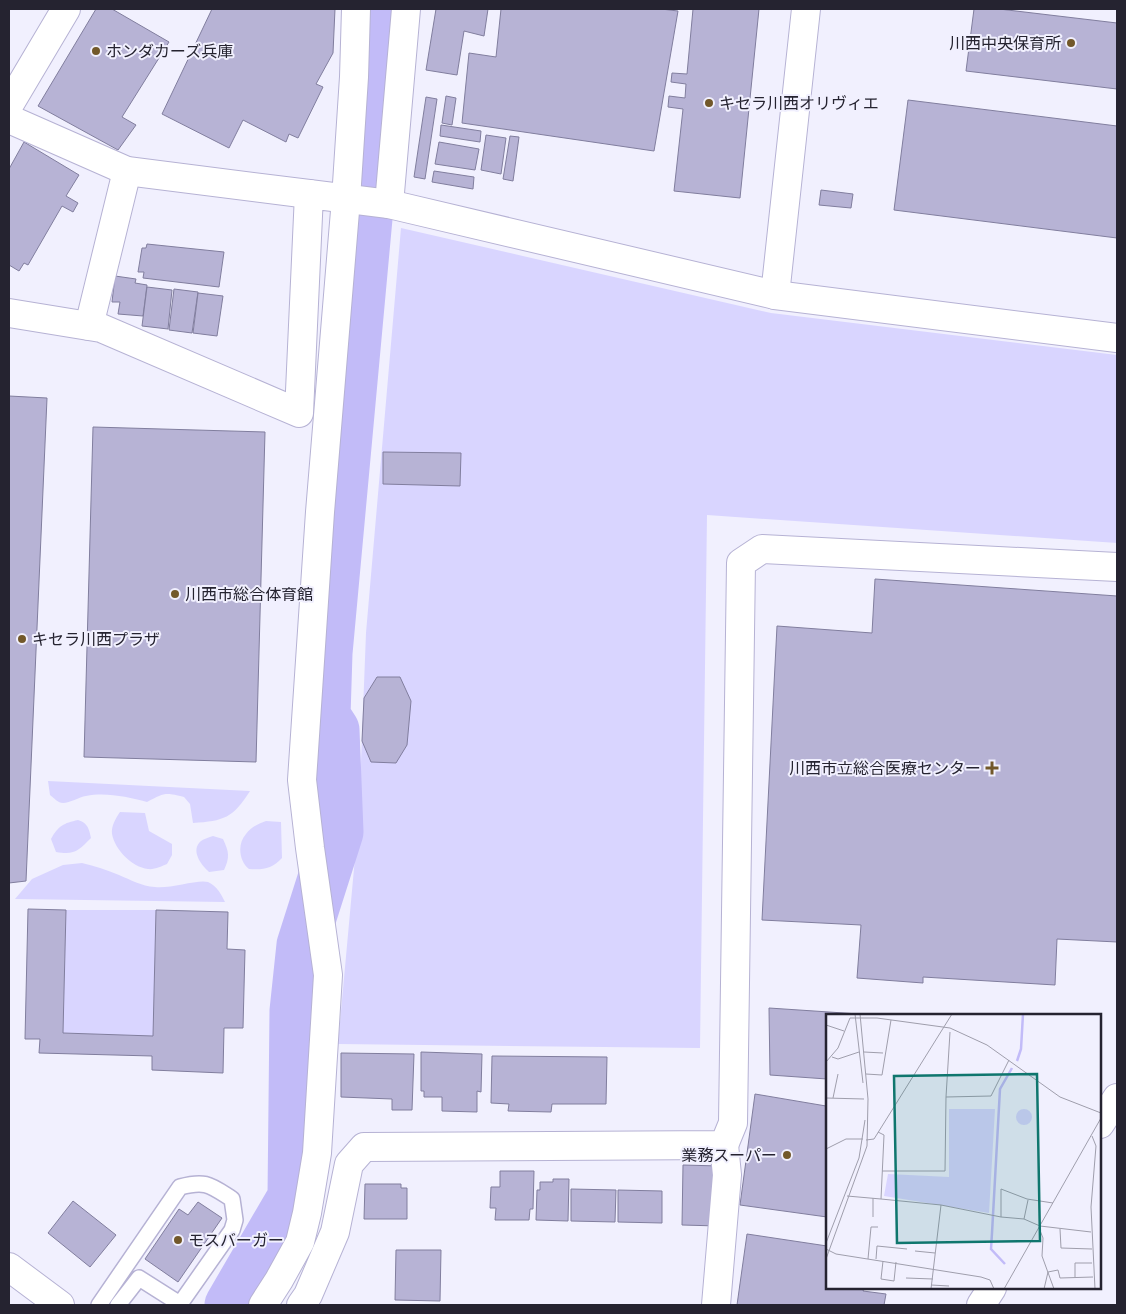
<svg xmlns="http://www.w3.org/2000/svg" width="1126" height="1314" font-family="'Noto Sans','Noto Sans JP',sans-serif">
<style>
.green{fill:#d9d5ff}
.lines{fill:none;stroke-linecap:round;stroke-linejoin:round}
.river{stroke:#c2bbf8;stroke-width:51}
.building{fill:#b7b3d5;stroke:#817e9e}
.lane-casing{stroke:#b6b2d4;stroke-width:18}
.street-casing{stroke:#b6b2d4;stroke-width:30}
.secondary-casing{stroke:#b6b2d4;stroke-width:30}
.primary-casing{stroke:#b6b2d4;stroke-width:30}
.lane{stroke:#fff;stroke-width:15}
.street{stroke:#fff;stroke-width:28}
.secondary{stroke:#fff;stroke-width:28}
.primary{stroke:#fff;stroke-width:28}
.poi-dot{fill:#72582a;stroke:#f1f0fe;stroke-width:2}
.labels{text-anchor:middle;stroke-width:4;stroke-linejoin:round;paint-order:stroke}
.poi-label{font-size:16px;fill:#252330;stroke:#f1f0fe;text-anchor:start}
.inset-river{fill:none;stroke:#c2bbf8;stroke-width:2.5}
.inset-road{fill:none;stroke:#9f9eac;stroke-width:1}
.view{fill:#0f766e;fill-opacity:0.15;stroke:#0f766e;stroke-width:2.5}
.inset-edge{fill:none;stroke:#252330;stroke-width:2.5}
</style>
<rect width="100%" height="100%" fill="#f1f0fe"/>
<g class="green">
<path d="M 401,228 L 771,313 L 1117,355 L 1117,543 L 707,515 L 700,1048 L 338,1044 L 359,814 L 366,633 Z"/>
<path d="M 48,781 L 250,791 C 233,818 224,821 193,823 L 190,804 L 184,797 C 165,792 164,793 147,802 C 128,797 106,792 86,796 C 79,797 70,803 63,803 C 58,803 54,798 50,795 Z"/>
<path d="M 120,812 L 145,813 L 149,831 L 172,844 L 172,855 L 167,864 C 162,866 154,870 148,869 C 132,867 115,850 112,834 C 111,826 116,818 120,812 Z"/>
<path d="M 78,820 C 88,823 89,829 91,838 C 78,851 75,855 56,852 L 51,839 C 58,826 64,823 78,820 Z"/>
<path d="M 266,821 L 281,822 L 282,858 C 272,869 263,870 249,869 C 239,861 237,844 246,834 C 251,827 258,824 266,821 Z"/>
<path d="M 213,836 L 223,839 C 229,852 230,857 224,870 L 209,872 C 201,865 190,850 201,841 C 204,839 209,837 213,836 Z"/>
<path d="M 82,863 C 95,866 107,870 119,875 C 131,880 141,886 155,887 C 170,889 198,879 208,882 C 217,886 221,894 225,902 L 15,899 L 32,879 L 63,865 Z"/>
<path d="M 66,910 L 156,910 L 153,1036 L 63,1033 Z"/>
</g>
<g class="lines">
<path class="river" d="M 230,1305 L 293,1197 L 295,1011 L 302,945 L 338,832 L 334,730 L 325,716 L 327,653 L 381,66 L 383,9"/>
</g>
<g class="building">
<path d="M 96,9 L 112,9 L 169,42 L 122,117 L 136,125 L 118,150 L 38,106 Z"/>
<path d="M 212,9 L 335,9 L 333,53 L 316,84 L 323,87 L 298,138 L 289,134 L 286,142 L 243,120 L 229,148 L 162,114 Z"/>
<path d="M 436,9 L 488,9 L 484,36 L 464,31 L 457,75 L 426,70 Z"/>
<path d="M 501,9 L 661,9 L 678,11 L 654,151 L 462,123 L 469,53 L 496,57 Z"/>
<path d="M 693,9 L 759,9 L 740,198 L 674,191 L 683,109 L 668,107 L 669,96 L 685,98 L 686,84 L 671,82 L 672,73 L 687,74 Z"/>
<path d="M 974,9 L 999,9 L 1117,23 L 1117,89 L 966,71 Z"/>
<path d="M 446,96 L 456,98 L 452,125 L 442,123 Z"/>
<path d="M 426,97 L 437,99 L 425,179 L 414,177 Z"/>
<path d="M 908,100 L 1117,126 L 1117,238 L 894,210 Z"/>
<path d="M 441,125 L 481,131 L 480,142 L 440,136 Z"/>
<path d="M 486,135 L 506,138 L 501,174 L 481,170 Z"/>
<path d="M 510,136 L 519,137 L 513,181 L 503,179 Z"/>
<path d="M 24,142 L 79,175 L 66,196 L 78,203 L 73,212 L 62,206 L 28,265 L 24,263 L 19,271 L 9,265 L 9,169 Z"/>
<path d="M 439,142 L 479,149 L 475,170 L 435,164 Z"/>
<path d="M 434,171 L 474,177 L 473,189 L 432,182 Z"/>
<path d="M 821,190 L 853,194 L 851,208 L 819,205 Z"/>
<path d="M 147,244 L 224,252 L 219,287 L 143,278 L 144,272 L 138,272 L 142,248 L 146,248 Z"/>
<path d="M 115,276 L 136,279 L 135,283 L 147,285 L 143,316 L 118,314 L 120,302 L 112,302 Z"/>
<path d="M 147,287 L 172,290 L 168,329 L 142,326 Z"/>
<path d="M 174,289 L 198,292 L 192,333 L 169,330 Z"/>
<path d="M 198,293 L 223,296 L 217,336 L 193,333 Z"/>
<path d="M 9,396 L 47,398 L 26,881 L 9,883 Z"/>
<path d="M 93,427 L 265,432 L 256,762 L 84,757 Z"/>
<path d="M 383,452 L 461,453 L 460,486 L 383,484 Z"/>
<path d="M 875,579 L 1117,596 L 1117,942 L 1057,939 L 1055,985 L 923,977 L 923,983 L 857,978 L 861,925 L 762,920 L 777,626 L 872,633 Z"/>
<path d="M 377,677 L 400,677 L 411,701 L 407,745 L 396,763 L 371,762 L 362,741 L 364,698 Z"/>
<path d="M 28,909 L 66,910 L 63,1033 L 153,1036 L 156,910 L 228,912 L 227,949 L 245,950 L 243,1028 L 224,1028 L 223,1073 L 152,1070 L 152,1056 L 39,1053 L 40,1039 L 25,1039 Z"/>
<path d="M 769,1008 L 874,1015 L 827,1015 L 827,1079 L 770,1075 Z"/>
<path d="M 421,1052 L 482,1054 L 481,1092 L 477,1091 L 477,1112 L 442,1111 L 442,1097 L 424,1097 L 424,1091 L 421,1091 Z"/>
<path d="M 341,1053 L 414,1054 L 412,1110 L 392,1110 L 392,1099 L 341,1097 Z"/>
<path d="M 492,1056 L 607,1057 L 606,1104 L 552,1104 L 551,1112 L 508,1111 L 509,1104 L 491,1103 Z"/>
<path d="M 755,1094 L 826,1106 L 827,1099 L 827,1217 L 740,1205 Z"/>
<path d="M 683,1165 L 719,1166 L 718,1226 L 682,1225 Z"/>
<path d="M 500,1171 L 534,1171 L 533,1209 L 530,1209 L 529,1220 L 495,1220 L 496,1208 L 490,1208 L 491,1187 L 500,1187 Z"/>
<path d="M 553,1179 L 569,1179 L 568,1221 L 536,1220 L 537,1190 L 540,1190 L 540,1182 L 553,1182 Z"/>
<path d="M 365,1184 L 401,1184 L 401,1188 L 407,1188 L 407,1219 L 364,1219 Z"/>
<path d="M 571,1189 L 616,1190 L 615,1222 L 571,1221 Z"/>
<path d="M 618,1190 L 662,1191 L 662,1223 L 618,1222 Z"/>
<path d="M 73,1201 L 116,1235 L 90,1267 L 48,1233 Z"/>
<path d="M 198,1202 L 222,1218 L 178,1282 L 145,1259 L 179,1209 L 188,1215 Z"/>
<path d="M 747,1234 L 827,1246 L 827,1288 L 864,1288 L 863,1291 L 886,1294 L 884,1305 L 737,1305 Z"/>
<path d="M 396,1250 L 441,1250 L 440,1301 L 395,1300 Z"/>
</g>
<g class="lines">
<defs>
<path id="lane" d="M 99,1305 L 180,1187 C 206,1180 210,1185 232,1199 L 235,1220 L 232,1230 L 180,1304 L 139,1278 L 118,1305"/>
<g id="street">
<path d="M 9,119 L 127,171 L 309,194"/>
<path d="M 389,204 L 406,9"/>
<path d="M 9,313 L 101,328 L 299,413 L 309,194 L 389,204 L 775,295 L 806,9"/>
<path d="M 89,326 L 127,171"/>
<path d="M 263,1305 L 279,1280 L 300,1242 L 307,1213 L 317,1153 L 328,975 L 310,848 L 302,780 L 320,512 L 346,199 L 354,77 L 356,9"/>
<path d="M 716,1305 L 727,1175 L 724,1145"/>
</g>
<g id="secondary">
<path d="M 9,105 L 66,9"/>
<path d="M 775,295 L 1117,338"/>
<path d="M 9,1267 L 60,1305"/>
<path d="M 301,1305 L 308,1295 L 335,1232 L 349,1164 L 364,1147 L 724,1145 L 733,1123 L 741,563 L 762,549 L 1117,567"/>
</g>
<g id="primary">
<path d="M 1100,1124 L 1117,1098"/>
<path d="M 981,1305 L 992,1288"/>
</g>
</defs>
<use href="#lane" class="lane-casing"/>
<use href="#street" class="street-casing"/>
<use href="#secondary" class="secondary-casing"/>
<use href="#primary" class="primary-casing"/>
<use href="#lane" class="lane"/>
<use href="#street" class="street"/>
<use href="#secondary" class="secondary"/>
<use href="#primary" class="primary"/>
</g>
<g class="poi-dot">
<circle cx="1071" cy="43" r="5"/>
<circle cx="96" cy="51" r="5"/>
<circle cx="709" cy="103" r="5"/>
<circle cx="175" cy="594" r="5"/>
<circle cx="22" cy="639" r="5"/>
<path d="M989.5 760.5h5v5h5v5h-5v5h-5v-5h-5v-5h5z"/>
<circle cx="787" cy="1155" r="5"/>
<circle cx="178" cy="1240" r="5"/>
</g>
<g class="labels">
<g class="poi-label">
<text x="1061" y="49" text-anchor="end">川西中央保育所</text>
<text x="106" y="57">ホンダカーズ兵庫</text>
<text x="719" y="109">キセラ川西オリヴィエ</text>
<text x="185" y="600">川西市総合体育館</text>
<text x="32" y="645">キセラ川西プラザ</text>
<text x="981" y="774" text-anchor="end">川西市立総合医療センター</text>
<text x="777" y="1161" text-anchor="end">業務スーパー</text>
<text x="188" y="1246">モスバーガー</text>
</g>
</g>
<g transform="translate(826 1014)">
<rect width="275" height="275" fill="#f1f0fe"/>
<path d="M 123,95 L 169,95 L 163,199 L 58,182 L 62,160 L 123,163 ZM190 103a8 8 0 1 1 16 0a8 8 0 1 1-16 0Z" fill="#d9d5ff"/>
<path class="inset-river" d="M 191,47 L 195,35 L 197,0M 179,250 L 165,235 L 166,219 L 174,75 L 186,54"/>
<path class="inset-road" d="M 29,0 L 37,69M 0,11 L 18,17M 38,38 L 57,39M 6,43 L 12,45 L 33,38M 0,48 L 12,34 L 24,4 L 51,4 L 124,14 L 161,31 L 234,83 L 275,99M 40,60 L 56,61 L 65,6M 120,83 L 124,18M 0,84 L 38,85M 7,84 L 12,60M 266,122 L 270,132 L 265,193 L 269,275M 40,126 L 48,125 L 126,0M 0,135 L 20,125 L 37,125M 56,157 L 119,157 L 120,83 L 165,82 L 183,46M 21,182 L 55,185 L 58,121 L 52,118M 55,185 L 115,191 L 175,203 L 175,175 L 201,185 L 227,189M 47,203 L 47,184M 175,203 L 198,205 L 214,212 L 265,218M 198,205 L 202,186M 213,214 L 217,224 L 216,242 L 228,275M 234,215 L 235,234 L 266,235M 0,229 L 33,144 L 39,106M 0,235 L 10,240 L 155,263 L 164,266 L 168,275M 89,237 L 109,239M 0,245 L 41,132 L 42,85 L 34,0M 42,245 L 45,213 L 52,213M 50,245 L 51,232 L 81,235M 57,247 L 55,265 L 68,267 L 70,248M 249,263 L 249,249 L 266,249M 80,264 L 107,265M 105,271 L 123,272M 105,275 L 115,191M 178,275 L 275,104M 218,275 L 222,258 L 232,256 L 234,264 L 267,263"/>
<path class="view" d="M 211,60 L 214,227 L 71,229 L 68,62 Z"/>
<rect width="275" height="275" class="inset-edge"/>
</g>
<rect width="1126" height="1314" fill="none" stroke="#252330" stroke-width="20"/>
</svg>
